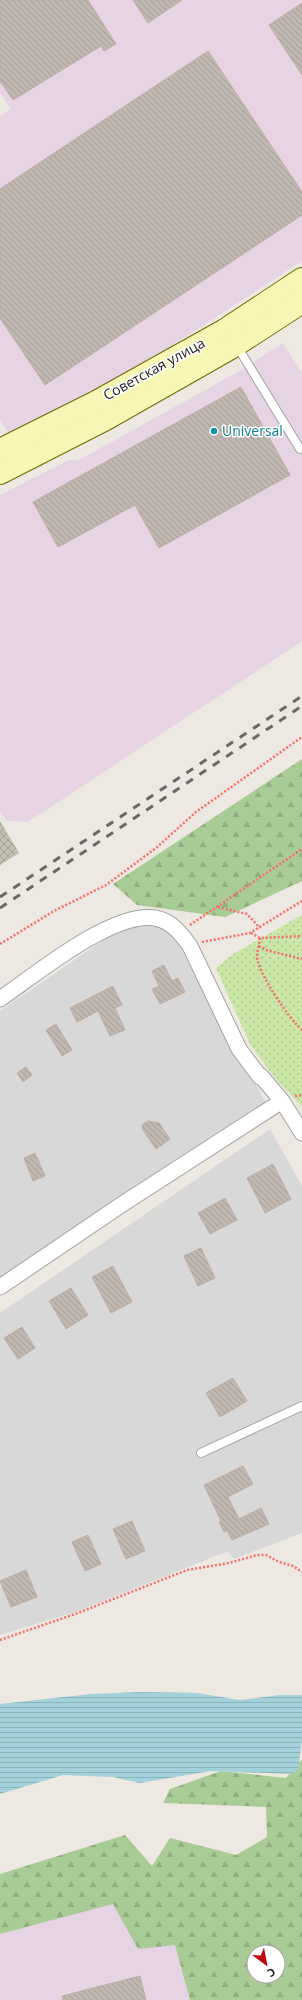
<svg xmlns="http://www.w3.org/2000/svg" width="302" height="2000" font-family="'Open Sans',sans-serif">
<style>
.residential{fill:#d9d8d8}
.industrial{fill:#e6d3e3;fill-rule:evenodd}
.construction{fill:url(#construction-cross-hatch)}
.grass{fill:url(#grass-dots)}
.forest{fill:url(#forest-firs);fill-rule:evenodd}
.water{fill:url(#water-rules)}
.building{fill:url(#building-back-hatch);stroke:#beaea4}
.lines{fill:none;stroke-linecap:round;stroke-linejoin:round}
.service-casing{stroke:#a2a2a2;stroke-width:10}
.minor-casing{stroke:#a2a2a2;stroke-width:17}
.secondary-casing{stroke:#696d07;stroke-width:24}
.path{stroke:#f66e69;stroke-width:2.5;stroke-dasharray:2 2;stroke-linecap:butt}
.service{stroke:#fff;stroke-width:8}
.minor{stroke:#fff;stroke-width:15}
.secondary{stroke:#f7f6b4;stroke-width:22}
.rail{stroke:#696969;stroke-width:3;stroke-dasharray:8 8;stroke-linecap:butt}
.culture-dot{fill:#0f9aa8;stroke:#fff;stroke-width:1.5}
.labels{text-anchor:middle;stroke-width:3;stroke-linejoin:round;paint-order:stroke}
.street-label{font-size:14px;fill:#1b1b1b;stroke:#fff}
.culture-label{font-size:14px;fill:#0d838f;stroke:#fff;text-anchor:start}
</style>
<defs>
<pattern id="construction-cross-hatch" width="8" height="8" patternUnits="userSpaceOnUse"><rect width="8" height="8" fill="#c1bfad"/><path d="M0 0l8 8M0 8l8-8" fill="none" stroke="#a5a494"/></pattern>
<pattern id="grass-dots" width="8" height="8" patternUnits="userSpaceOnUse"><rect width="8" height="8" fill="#cae7a7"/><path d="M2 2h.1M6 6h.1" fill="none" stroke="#adc68f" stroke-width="1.8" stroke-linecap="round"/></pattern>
<pattern id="forest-firs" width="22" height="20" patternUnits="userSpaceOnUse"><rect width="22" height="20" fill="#a9cb96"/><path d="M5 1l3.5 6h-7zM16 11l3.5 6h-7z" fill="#91ae81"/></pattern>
<pattern id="water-rules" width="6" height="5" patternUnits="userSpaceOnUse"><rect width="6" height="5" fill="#a2d1da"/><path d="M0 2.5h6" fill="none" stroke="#8bb3ba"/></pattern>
<pattern id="building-back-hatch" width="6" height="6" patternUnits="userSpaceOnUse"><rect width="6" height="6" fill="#c1b7b1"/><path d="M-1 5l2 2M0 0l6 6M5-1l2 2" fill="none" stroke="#a59d98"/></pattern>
</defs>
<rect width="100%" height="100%" fill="#ede8e1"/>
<g class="residential">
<path d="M 140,925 L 157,925 L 172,933 L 266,1103 L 0,1279 L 0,1011 L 108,937 L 121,930 Z"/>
<path d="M 270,1129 L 302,1186 L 302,1533 L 234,1559 L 228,1551 L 78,1611 L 0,1635 L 0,1313 Z"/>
</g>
<g class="industrial">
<path d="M 0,0 L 302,0 L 302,261 L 99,393 L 12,438 L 0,421 L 0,116 L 11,109 L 0,93 Z"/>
<path d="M 283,343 L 302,374 L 302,641 L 28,822 L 6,821 L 0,811 L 0,495 L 69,460 L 79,460 L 243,369 Z"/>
<path d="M 302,1853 L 302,2000 L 0,2000 L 0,1902 ZM 254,1952 L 278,1952 L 278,1976 L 254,1976 Z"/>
</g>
<path class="construction" d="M 0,821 L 19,853 L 0,865 Z"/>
<path class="grass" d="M 302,915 L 302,1107 L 275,1078 L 250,1044 L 216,968 L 233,954 Z"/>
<g class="forest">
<path d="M 302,759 L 302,881 L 225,917 L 137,905 L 113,884 Z"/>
<path d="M 302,1759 L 302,2000 L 190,2000 L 175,1945 L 138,1949 L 113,1904 L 0,1934 L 0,1874 L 125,1835 L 152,1866 L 170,1838 L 236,1855 L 267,1837 L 266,1807 L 163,1803 L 170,1789 L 221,1771 L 286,1778 ZM 254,1952 L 278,1952 L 278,1976 L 254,1976 Z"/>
</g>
<path class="water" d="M 141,1692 L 197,1693 L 240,1700 L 280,1695 L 302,1695 L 302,1740 L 298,1770 L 291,1774 L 211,1771 L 140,1783 L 113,1777 L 63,1775 L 0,1794 L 0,1704 L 91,1694 Z"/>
<g class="building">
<path d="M 0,0 L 88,0 L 116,44 L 104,51 L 101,46 L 13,100 L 0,81 Z"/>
<path d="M 133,0 L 182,0 L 148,23 Z"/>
<path d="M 302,3 L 302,75 L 269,25 Z"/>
<path d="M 208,51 L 302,192 L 302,215 L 45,385 L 0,318 L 0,189 Z"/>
<path d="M 241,387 L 290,475 L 159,548 L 135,505 L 58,547 L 33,502 Z"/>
<path d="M 164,965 L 172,981 L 178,978 L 185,992 L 160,1004 L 152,989 L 159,986 L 152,971 Z"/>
<path d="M 113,986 L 122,1005 L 115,1008 L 125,1030 L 110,1036 L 98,1011 L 77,1022 L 70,1008 Z"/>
<path d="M 56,1024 L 72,1050 L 62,1056 L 46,1030 Z"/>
<path d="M 26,1067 L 32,1075 L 23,1082 L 17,1073 Z"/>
<path d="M 148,1121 L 159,1123 L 170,1139 L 156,1149 L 143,1130 L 142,1125 Z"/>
<path d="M 35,1153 L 45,1176 L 33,1181 L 24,1158 Z"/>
<path d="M 273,1164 L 291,1199 L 265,1213 L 247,1178 Z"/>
<path d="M 225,1198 L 237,1220 L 210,1234 L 198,1213 Z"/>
<path d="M 201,1248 L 215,1278 L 198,1286 L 184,1256 Z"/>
<path d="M 113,1266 L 132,1302 L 111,1313 L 92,1277 Z"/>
<path d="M 71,1288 L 88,1315 L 66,1329 L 49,1301 Z"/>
<path d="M 22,1327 L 35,1348 L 18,1359 L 4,1338 Z"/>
<path d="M 233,1378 L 247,1401 L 220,1417 L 206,1393 Z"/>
<path d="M 243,1466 L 253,1484 L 228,1497 L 239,1519 L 261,1508 L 269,1524 L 232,1540 L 227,1531 L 224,1532 L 219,1522 L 221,1521 L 204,1485 Z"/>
<path d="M 132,1521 L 145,1551 L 126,1559 L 113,1529 Z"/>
<path d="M 88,1535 L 101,1564 L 85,1571 L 72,1542 Z"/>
<path d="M 26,1570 L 37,1597 L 11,1607 L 0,1581 Z"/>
<path d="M 140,1976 L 146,2000 L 63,2000 L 62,1996 Z"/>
</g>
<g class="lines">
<defs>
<g id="service">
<path d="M 237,346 L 300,449"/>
<path d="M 201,1453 L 302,1406"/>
</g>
<g id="minor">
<path d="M 0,999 C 35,975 112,911 155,918 C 172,921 181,934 190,946 L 239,1049 L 260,1077 L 261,1076 L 282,1101 L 302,1133"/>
<path d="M 0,1287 L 121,1205 L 282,1101"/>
</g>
<g id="secondary">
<path d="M 0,450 L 96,402 L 225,330 L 302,279"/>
<path d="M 0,473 L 104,420 L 236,345 L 302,302"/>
</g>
</defs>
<use href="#service" class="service-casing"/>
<use href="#minor" class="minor-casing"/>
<use href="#secondary" class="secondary-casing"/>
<g class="path">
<path d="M 218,907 L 247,914 L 260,928"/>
<path d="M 190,925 L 302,849"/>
<path d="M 251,933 L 260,938 L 302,936"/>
<path d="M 260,938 L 259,946 L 266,950 L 302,959"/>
<path d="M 202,942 L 250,933 L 302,901"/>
<path d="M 0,944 L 54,911 L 106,885 L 156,848 L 196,812 L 302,737"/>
<path d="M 259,946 C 258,949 257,953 257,955 C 256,971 290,1020 302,1030"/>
<path d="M 295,1096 L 302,1095"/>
<path d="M 0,1640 L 78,1613 L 187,1570 L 229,1563 L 257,1555 L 266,1555 L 279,1562 L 293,1566 L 302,1572"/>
</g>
<use href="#service" class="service"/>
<use href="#minor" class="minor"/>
<use href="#secondary" class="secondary"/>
<g class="rail">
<path d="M 0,897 L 302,696"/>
<path d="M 0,908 L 302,706"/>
</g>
</g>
<circle class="culture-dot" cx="214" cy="431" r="4"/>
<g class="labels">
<g class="street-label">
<text transform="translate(154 369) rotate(-29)" y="5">Советская улица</text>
</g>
<g class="culture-label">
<text x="222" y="436">Universal</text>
</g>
</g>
<g transform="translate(266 1964) rotate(148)"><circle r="19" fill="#ffffff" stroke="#a4a4a4"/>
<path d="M0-3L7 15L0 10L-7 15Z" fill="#c20511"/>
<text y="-6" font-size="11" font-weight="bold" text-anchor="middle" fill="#1b1b1b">С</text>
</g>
</svg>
